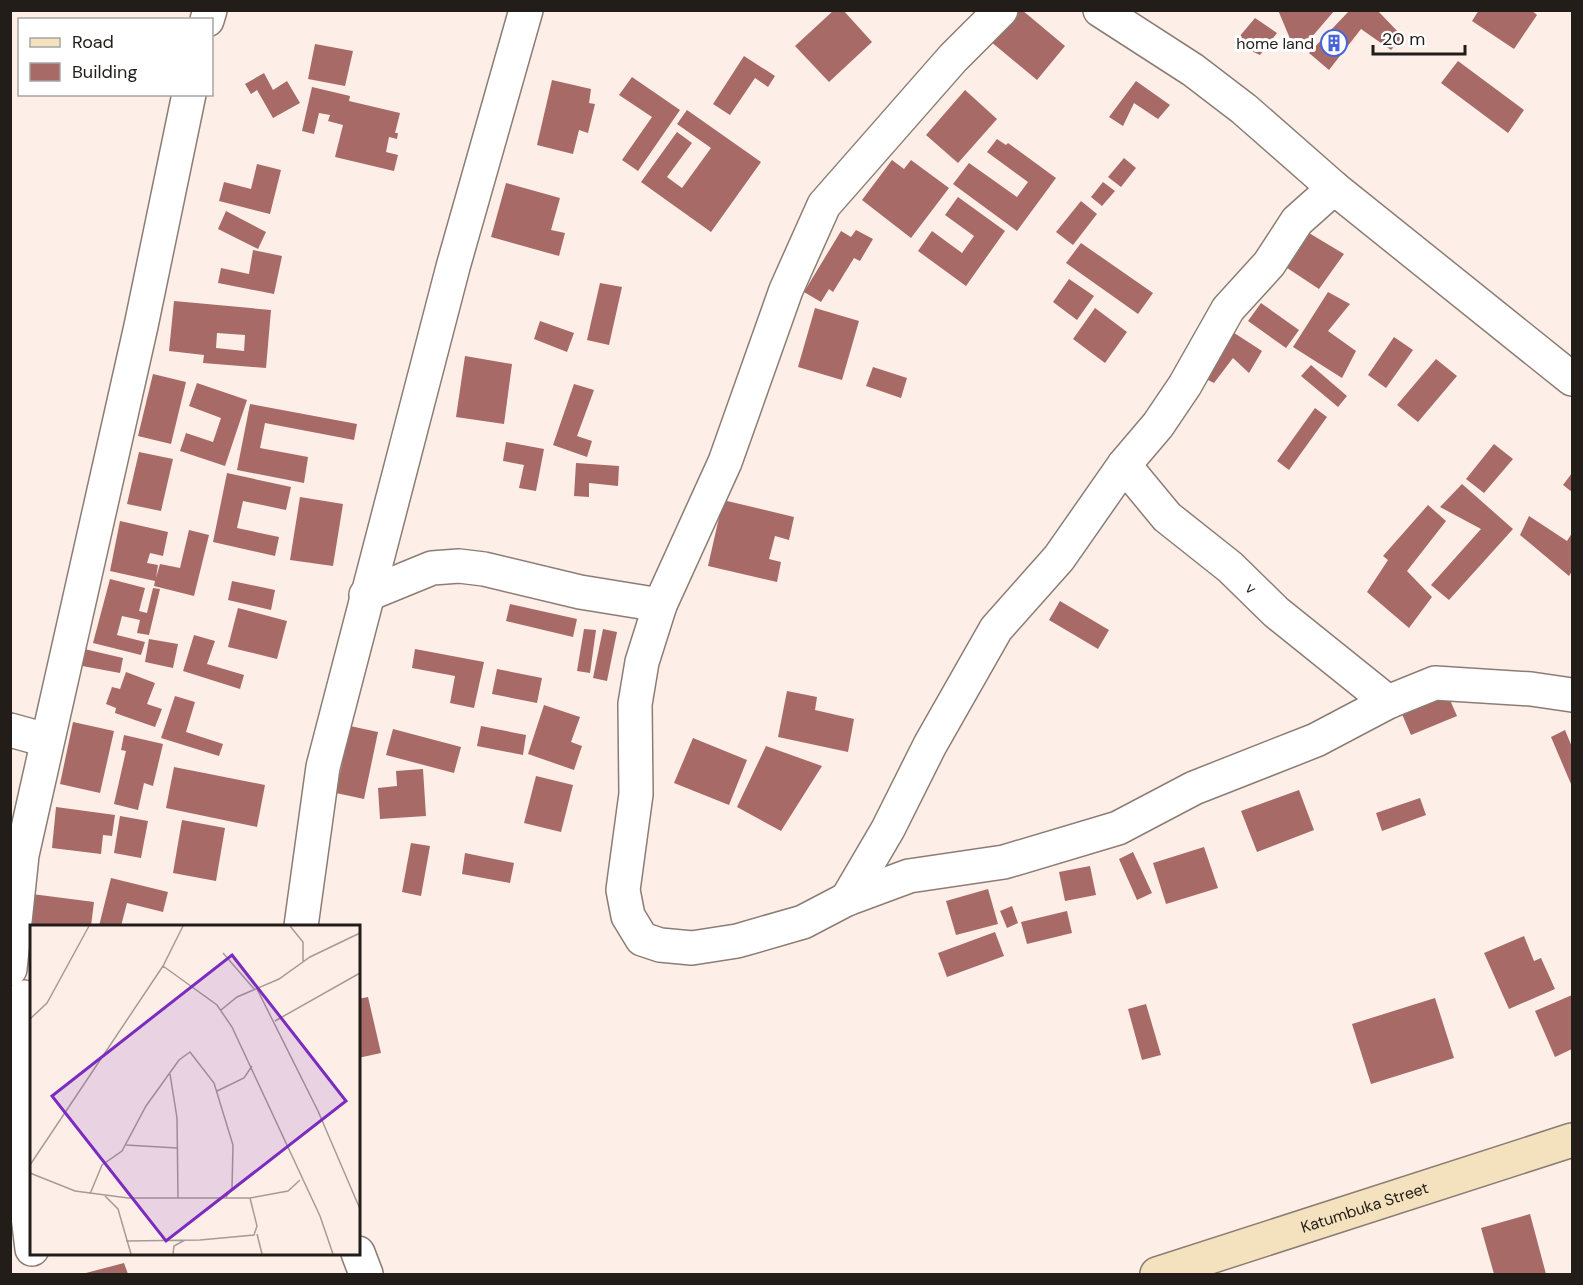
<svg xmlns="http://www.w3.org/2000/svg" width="1583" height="1285" font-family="'DM Sans',sans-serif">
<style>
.building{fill:#a76a66;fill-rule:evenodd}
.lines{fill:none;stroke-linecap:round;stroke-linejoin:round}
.minor-casing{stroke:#8c7d74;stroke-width:36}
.secondary-casing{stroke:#8c7d74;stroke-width:36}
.minor{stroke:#fff;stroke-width:33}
.secondary{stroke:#f4e2be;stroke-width:33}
.labels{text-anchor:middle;stroke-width:6;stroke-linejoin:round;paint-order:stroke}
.poi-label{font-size:16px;fill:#231d1a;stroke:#fff;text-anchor:end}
.street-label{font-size:16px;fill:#231d1a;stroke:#fff}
.inset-road{fill:none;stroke:#a69b96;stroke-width:1.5}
.view{fill:#7b2cbf;fill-opacity:0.15;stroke:#7b2cbf;stroke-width:3}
.inset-edge{fill:none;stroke:#231d1a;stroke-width:3}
</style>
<rect width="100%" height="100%" fill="#fdefe8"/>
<g class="building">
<path d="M 834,10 L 843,10 L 872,42 L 829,82 L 795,46 Z"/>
<path d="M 1015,10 L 1022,10 L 1065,46 L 1037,80 L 990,41 Z"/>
<path d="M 1278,10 L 1335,10 L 1310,39 L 1298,42 L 1291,41 Z"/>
<path d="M 1350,10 L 1377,10 L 1403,37 L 1391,50 L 1361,29 L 1329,70 L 1309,53 Z"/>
<path d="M 1479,10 L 1531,10 L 1537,15 L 1514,49 L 1472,21 Z"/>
<path d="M 1255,18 L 1277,33 L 1260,55 L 1234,43 Z"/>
<path d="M 315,44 L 353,51 L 345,86 L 308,79 Z"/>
<path d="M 744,56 L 775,76 L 768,87 L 755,78 L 730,115 L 713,104 Z"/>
<path d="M 1458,61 L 1524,110 L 1508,133 L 1441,83 Z"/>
<path d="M 264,73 L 273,90 L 287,81 L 300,103 L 273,118 L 257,90 L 251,94 L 245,84 Z"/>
<path d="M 632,77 L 680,110 L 638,171 L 622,160 L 652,117 L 619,95 Z"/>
<path d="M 552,80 L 591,89 L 589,103 L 595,104 L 588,133 L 579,130 L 573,154 L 537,145 Z"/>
<path d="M 1136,81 L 1170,105 L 1158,119 L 1134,103 L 1123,126 L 1109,117 Z"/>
<path d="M 312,87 L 350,96 L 349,101 L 400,113 L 395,133 L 398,133 L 397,139 L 389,137 L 386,152 L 398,155 L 394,171 L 335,157 L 343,125 L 328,121 L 330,115 L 319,113 L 314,134 L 302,131 Z"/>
<path d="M 965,90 L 997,119 L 958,163 L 926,135 Z"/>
<path d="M 687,110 L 761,162 L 711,232 L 641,182 L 677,132 L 692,143 L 667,177 L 682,188 L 711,148 L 677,124 Z"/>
<path d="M 997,139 L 1006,145 L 1008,143 L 1056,178 L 1017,231 L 953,184 L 969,163 L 1017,197 L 1028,182 L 987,152 Z"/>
<path d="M 1124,158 L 1136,168 L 1121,187 L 1108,177 Z"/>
<path d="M 892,160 L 904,169 L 911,160 L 949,188 L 911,238 L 862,200 Z"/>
<path d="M 257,164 L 281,170 L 270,214 L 219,201 L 224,182 L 251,189 Z"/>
<path d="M 1103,182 L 1115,191 L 1102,206 L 1091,197 Z"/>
<path d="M 506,183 L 560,198 L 551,230 L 565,233 L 559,256 L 491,237 Z"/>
<path d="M 958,197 L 1005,231 L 966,286 L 918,251 L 932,231 L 962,253 L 974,236 L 945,215 Z"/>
<path d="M 1081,201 L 1097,214 L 1073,245 L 1056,232 Z"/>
<path d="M 226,211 L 266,232 L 258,249 L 218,229 Z"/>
<path d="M 1299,227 L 1344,254 L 1319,289 L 1272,258 Z"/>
<path d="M 856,230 L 873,239 L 860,261 L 854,258 L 833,292 L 829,289 L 821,302 L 804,292 L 841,231 L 851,237 Z"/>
<path d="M 1081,243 L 1153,293 L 1138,314 L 1066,263 Z"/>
<path d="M 253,250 L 282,256 L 274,294 L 218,283 L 221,268 L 249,274 Z"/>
<path d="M 1069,279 L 1094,296 L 1077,320 L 1053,302 Z"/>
<path d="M 600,283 L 622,287 L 609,345 L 587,340 Z"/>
<path d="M 1328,292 L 1350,304 L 1328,331 L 1356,351 L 1342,378 L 1293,347 Z"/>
<path d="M 174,301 L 271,310 L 266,368 L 203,363 L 204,355 L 169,351 ZM 217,333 L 245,335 L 244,351 L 216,348 Z"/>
<path d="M 1261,303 L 1299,330 L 1286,348 L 1248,321 Z"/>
<path d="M 815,308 L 859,321 L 842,380 L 798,367 Z"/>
<path d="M 1095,308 L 1127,332 L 1105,363 L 1073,339 Z"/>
<path d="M 540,321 L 574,333 L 567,352 L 534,339 Z"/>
<path d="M 1225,327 L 1262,351 L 1249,373 L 1233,358 L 1214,383 L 1198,375 Z"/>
<path d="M 1394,337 L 1413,350 L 1386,388 L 1368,375 Z"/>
<path d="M 465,356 L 512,364 L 504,424 L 456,417 Z"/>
<path d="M 1436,359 L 1457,376 L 1418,422 L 1397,405 Z"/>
<path d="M 1311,365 L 1347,396 L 1338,407 L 1301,376 Z"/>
<path d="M 873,367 L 907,378 L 901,398 L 866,386 Z"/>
<path d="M 153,374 L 186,382 L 171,444 L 138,436 Z"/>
<path d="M 197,383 L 247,400 L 225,466 L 180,451 L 186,433 L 213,442 L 221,418 L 189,406 Z"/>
<path d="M 574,384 L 594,390 L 577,436 L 592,441 L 587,457 L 553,445 Z"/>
<path d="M 250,404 L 357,424 L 354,440 L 265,423 L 260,448 L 308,457 L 304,483 L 237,470 Z"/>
<path d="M 1315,408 L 1327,417 L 1289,470 L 1277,461 Z"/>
<path d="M 506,442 L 544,449 L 536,491 L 519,488 L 524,465 L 503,461 Z"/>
<path d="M 1494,444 L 1513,459 L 1484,493 L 1466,479 Z"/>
<path d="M 139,452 L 173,459 L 161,511 L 127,504 Z"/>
<path d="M 576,463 L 619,466 L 618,486 L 589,483 L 589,497 L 574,496 Z"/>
<path d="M 227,473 L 291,487 L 286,510 L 243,501 L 237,528 L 279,537 L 275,556 L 213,542 Z"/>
<path d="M 1572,473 L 1572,492 L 1563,485 Z"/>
<path d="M 1462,484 L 1513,529 L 1449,600 L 1431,585 L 1481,529 L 1440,507 Z"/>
<path d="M 300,497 L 343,504 L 333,566 L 290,560 Z"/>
<path d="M 723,500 L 794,517 L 789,540 L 775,536 L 769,559 L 781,562 L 777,582 L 708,566 Z"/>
<path d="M 1428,505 L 1446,521 L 1407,571 L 1432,597 L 1409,628 L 1367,592 L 1388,560 L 1383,556 Z"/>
<path d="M 1529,516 L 1567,541 L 1572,533 L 1572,571 L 1569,576 L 1520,535 Z"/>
<path d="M 120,521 L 168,532 L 163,556 L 150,553 L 147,563 L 158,565 L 156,578 L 160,564 L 180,568 L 189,530 L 209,535 L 194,596 L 154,586 L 155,581 L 110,571 Z"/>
<path d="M 110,579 L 145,588 L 139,611 L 147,613 L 153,588 L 160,589 L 149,635 L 137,633 L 140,620 L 122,616 L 117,635 L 145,642 L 141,655 L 93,643 Z"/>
<path d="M 232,581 L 275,590 L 271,610 L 228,600 Z"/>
<path d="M 1060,601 L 1109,630 L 1098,649 L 1049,620 Z"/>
<path d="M 510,604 L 577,619 L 573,637 L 506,621 Z"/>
<path d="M 238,608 L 287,621 L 277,659 L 228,647 Z"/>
<path d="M 584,629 L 596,630 L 590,673 L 577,671 Z"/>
<path d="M 603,629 L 617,632 L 607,681 L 593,678 Z"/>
<path d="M 194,635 L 215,641 L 207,664 L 244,675 L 240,689 L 183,671 Z"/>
<path d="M 149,639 L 178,644 L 173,668 L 145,662 Z"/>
<path d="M 80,648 L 123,658 L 120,673 L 77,665 Z"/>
<path d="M 415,649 L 484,662 L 474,708 L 450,703 L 455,676 L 412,668 Z"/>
<path d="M 497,669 L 542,678 L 537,703 L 492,694 Z"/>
<path d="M 126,672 L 155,683 L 147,704 L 162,709 L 155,727 L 115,713 L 116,708 L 106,704 L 112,687 L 120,689 Z"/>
<path d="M 787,691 L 817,697 L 815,710 L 854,719 L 848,752 L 778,737 Z"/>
<path d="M 1447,693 L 1457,716 L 1411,735 L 1401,712 Z"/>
<path d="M 175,696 L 195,702 L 186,732 L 223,744 L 219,756 L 161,738 Z"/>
<path d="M 544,705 L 580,717 L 571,742 L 582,746 L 574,770 L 528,754 Z"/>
<path d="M 73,722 L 114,731 L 100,793 L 60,784 Z"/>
<path d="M 350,726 L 378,732 L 364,799 L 336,793 Z"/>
<path d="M 481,726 L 526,735 L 523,755 L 477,746 Z"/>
<path d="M 393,729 L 461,747 L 454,773 L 386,755 Z"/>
<path d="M 1565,730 L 1572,747 L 1571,784 L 1551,737 Z"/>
<path d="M 124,735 L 163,744 L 153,786 L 144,783 L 138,810 L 114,804 L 126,751 L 121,750 Z"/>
<path d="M 693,738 L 747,760 L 729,805 L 674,783 Z"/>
<path d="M 766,746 L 822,766 L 781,831 L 737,807 Z"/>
<path d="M 174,767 L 265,785 L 257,827 L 166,808 Z"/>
<path d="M 423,769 L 426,816 L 380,819 L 378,788 L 397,786 L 396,771 Z"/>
<path d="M 536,776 L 573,785 L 561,832 L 524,823 Z"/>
<path d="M 1299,790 L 1314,830 L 1257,852 L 1241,811 Z"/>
<path d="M 1420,798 L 1426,815 L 1382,831 L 1376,813 Z"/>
<path d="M 56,807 L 115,815 L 112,836 L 103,835 L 101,854 L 52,848 Z"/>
<path d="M 120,816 L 148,821 L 141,858 L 114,853 Z"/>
<path d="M 182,820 L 225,828 L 216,881 L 173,873 Z"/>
<path d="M 411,843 L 430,846 L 421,896 L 402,892 Z"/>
<path d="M 1204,847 L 1218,888 L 1166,904 L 1153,863 Z"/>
<path d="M 1133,852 L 1152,893 L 1137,900 L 1119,859 Z"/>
<path d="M 465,853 L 514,863 L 510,883 L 462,874 Z"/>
<path d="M 1090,866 L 1096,895 L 1065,901 L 1059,872 Z"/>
<path d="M 111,878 L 168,892 L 163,912 L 127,903 L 121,926 L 99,926 Z"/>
<path d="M 988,889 L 998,924 L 956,935 L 946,901 Z"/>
<path d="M 32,894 L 94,902 L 91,926 L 32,926 L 32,937 L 27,936 Z"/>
<path d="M 1012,906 L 1018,923 L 1007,928 L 1000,911 Z"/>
<path d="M 1067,911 L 1072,933 L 1027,944 L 1021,922 Z"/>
<path d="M 995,932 L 1004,956 L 947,977 L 938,953 Z"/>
<path d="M 1524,936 L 1534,961 L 1541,958 L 1555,989 L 1509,1009 L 1484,953 Z"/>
<path d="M 1572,995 L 1572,1049 L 1555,1057 L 1535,1011 Z"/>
<path d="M 368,997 L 381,1053 L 358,1058 L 358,999 Z"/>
<path d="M 1435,998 L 1454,1058 L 1371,1084 L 1352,1024 Z"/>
<path d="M 1146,1004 L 1161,1055 L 1142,1060 L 1128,1009 Z"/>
<path d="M 1530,1214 L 1546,1274 L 1494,1274 L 1481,1228 Z"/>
<path d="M 124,1263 L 128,1274 L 82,1274 Z"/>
</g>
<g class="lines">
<defs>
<g id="minor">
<path d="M 1001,10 L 953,58 L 824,205 L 786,290 L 725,462 L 660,605 L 642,662 L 635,704 L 636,794 L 623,890 L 628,916 L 642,939 L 660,945 L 692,948 L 737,941 L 803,922 L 847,899 L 909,876 L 1004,862 L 1118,828 L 1194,788 L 1316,740 L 1388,702 L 1435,683 L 1531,689 L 1572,695"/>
<path d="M 1100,10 L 1193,70 L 1244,109 L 1334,188 L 1572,379"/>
<path d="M 207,20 L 210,10"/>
<path id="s1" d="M 1124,465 L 1167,517 L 1230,567 L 1276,612 L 1388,702"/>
<path d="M 366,595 L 432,568 L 459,566 L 484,569 L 580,592 L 660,605"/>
<path d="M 10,730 L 46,740"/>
<path d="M 847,899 L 888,829 L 930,745 L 996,629 L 1059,558 L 1124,465 L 1158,425 L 1185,385 L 1228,309 L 1269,264 L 1297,221 L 1334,188"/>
<path d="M 301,926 L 323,767 L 453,267 L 526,10"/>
<path d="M 10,969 L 22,855 L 141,326 L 189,94"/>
<path d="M 24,997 L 22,1167 L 32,1249"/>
<path d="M 358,1253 L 366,1274"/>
</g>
<g id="secondary">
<path id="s2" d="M 1157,1274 L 1572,1140"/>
</g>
</defs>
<use href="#minor" class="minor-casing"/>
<use href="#secondary" class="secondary-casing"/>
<use href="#minor" class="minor"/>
<use href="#secondary" class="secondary"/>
</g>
<defs>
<symbol id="building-ring" viewBox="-11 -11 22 22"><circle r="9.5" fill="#fff" stroke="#4565d8" stroke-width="1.5"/><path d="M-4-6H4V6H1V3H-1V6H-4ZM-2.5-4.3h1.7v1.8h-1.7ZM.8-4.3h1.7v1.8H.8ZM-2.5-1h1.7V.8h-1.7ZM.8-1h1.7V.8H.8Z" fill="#4565d8"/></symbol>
</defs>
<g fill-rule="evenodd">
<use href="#building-ring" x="1319" y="28" width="30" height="30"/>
</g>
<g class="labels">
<g class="poi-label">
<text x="1314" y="49">home land</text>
</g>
<g class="street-label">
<text dy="6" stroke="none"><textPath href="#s1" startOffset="178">v</textPath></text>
<text dy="6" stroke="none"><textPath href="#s2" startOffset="218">Katumbuka Street</textPath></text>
</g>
</g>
<g transform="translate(30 925)">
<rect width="330" height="330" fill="#fdefe8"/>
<path class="inset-road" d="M 260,1 L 273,17 L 273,37M 193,28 L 225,65M 133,41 L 187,80 L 202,102 L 290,291 L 303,329M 227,64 L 288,186 L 330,284M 191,85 L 207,72 L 249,54 L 280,32 L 330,8M 0,94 L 17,78 L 59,1M 245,96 L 330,48M 140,149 L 147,193 L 148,273M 187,166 L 214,153 L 222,141M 96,220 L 147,223M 0,240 L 133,41 L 153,1M 0,248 L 45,266 L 98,273 L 220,273 L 258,266 L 270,255M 60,269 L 72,240 L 92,226 L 116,181 L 149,135 L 160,127 L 184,158 L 203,220 L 202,263 L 196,272M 75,271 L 88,284 L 101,329M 227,309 L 232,329M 96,316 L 170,315 L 224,310 L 227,301 L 220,273M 143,329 L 144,321 L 155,315"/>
<path class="view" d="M 202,30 L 316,176 L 136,316 L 22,171 Z"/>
<rect width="330" height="330" class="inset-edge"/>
</g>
<rect width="1583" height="1285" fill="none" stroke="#231d1a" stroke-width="24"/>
<rect x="18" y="18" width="195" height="78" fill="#ffffff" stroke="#a7a5a3" stroke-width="1.5"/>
<rect x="30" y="38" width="30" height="9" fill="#f4e2be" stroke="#a7a5a3" stroke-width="1.5"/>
<text x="72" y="48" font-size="18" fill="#231d1a">Road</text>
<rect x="30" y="63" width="30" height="18" fill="#a76a66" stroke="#a7a5a3" stroke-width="1.5"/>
<text x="72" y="78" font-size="18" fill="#231d1a">Building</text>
<path d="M1373 45v9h92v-9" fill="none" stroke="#231d1a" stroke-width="3"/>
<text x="1382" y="45" font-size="18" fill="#231d1a" stroke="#ffffff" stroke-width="4.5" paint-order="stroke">20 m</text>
</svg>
